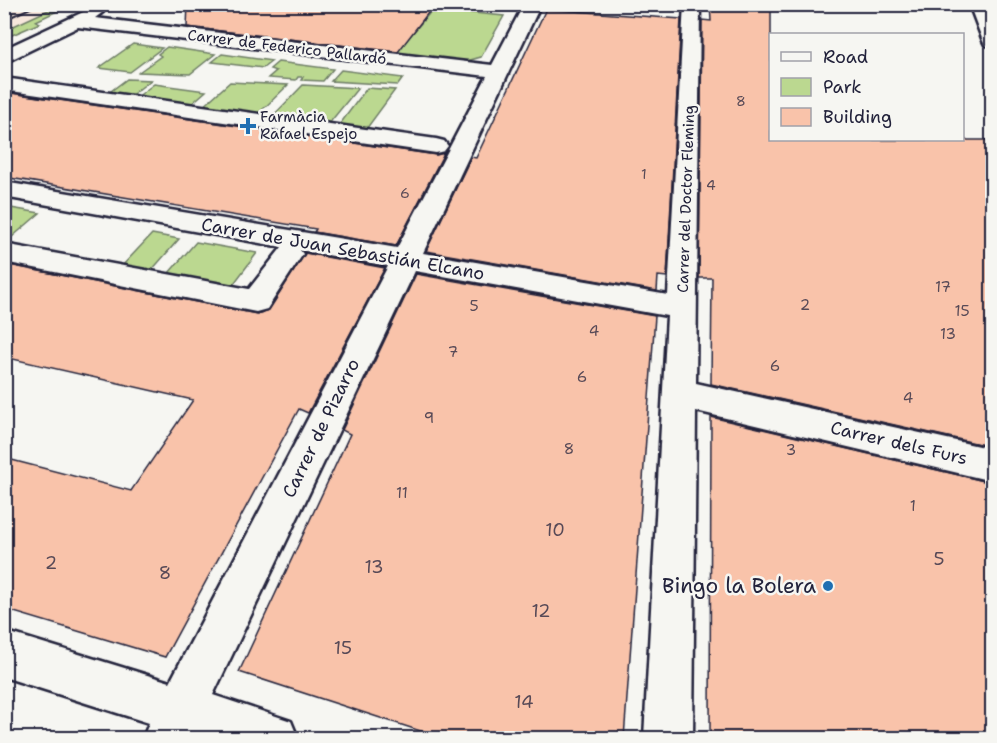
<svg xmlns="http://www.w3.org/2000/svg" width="997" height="743" font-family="'Shantell Sans',sans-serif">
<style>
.built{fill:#f7e7dc}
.green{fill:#bbd890;stroke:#6e7d66;stroke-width:1.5}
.building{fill:#f9c3aa;stroke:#22223b;stroke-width:1.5}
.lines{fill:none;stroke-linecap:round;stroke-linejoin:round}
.minor-casing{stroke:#22223b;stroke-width:5}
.minor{fill:#f6f6f2;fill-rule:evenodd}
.rail{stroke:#22223b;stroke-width:2}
.poi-dot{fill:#1f6fb2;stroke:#f6f6f2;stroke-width:2}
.labels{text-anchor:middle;stroke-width:5;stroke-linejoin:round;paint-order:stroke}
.far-number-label{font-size:14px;fill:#584a57}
.far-street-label{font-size:15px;fill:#22223b;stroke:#f6f6f2}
.far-poi-label{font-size:15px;fill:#22223b;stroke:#f6f6f2;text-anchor:start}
.number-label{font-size:15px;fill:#584a57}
.street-label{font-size:18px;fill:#22223b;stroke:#f6f6f2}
.near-number-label{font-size:18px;fill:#584a57}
.near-poi-label{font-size:21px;fill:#22223b;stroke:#f6f6f2;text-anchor:end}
</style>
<rect width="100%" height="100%" fill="#f6f6f2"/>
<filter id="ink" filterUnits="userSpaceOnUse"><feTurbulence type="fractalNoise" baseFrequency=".0167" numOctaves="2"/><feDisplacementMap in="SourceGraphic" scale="12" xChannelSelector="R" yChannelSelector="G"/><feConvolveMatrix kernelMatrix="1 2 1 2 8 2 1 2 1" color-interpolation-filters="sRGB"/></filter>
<g filter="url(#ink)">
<path class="built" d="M 5,4 L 61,4 L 61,5 L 5,30 Z"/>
<g class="green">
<path d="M 61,4 L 70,5 L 36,21 L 40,23 L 5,38 L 5,30 Z"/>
<path d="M 433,9 L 504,16 L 481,57 L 463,62 L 395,54 Z"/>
<path d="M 133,44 L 162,48 L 130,72 L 99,68 Z"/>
<path d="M 167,47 L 215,54 L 190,74 L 139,72 L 161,56 L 158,54 Z"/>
<path d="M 222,54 L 272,61 L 263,68 L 212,62 Z"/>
<path d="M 278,62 L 333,69 L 323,81 L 301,80 L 303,77 L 298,77 L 296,80 L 268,78 L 276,71 L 270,69 Z"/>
<path d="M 341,70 L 403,78 L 398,85 L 331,81 Z"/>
<path d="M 127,79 L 151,80 L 129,97 L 107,94 Z"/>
<path d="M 230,82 L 288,85 L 256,116 L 201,108 Z"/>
<path d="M 154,84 L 206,91 L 189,106 L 136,98 Z"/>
<path d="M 303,85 L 358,88 L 327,126 L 271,118 Z"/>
<path d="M 367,88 L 395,90 L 364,132 L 337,128 Z"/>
<path d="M 5,207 L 40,213 L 5,243 L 4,207 Z"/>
<path d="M 152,234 L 179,239 L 151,271 L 122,266 Z"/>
<path d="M 196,242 L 257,253 L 232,286 L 168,274 Z"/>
</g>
<g class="building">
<path d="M 188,4 L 435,4 L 398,52 L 187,27 Z"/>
<path d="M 710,4 L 771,4 L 771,140 L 993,140 L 993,447 L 711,384 L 712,278 L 699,278 L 702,20 L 711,21 Z"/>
<path d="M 546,9 L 681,19 L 667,277 L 658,276 L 657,291 L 426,251 L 471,157 L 476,158 Z"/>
<path d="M 4,92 L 436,155 L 444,153 L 396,246 L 314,232 L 316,229 L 4,177 Z"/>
<path d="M 305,253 L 385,268 L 308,413 L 299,409 L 165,657 L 4,609 L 4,458 L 131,491 L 193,400 L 4,357 L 4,264 L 257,314 L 269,310 Z"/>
<path d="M 416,274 L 655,316 L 624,738 L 442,738 L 239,672 L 350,434 L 342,430 Z"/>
<path d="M 711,417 L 993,483 L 993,738 L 710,738 Z"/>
</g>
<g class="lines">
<defs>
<g id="minor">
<path d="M 524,4 L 541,4 L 423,253 L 668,295 L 684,4 L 700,4 L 696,383 L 992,449 L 992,481 L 696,411 L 693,738 L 644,738 L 667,316 L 415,271 L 213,695 L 291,721 L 298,738 L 143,738 L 149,723 L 4,677 L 4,631 L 170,682 L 388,266 L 300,250 L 303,254 L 267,309 L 256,312 L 4,262 L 4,244 L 249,289 L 282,247 L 4,197 L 4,182 L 397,248 L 487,76 L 78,27 L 4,63 L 4,49 L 94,7 L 100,8 L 103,12 L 95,18 L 492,65 Z"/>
<path d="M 969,4 L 986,4 L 992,20 L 992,46 L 985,45 L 983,41 Z"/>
<path d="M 4,78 L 436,139 L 444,141 L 448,146 L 444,151 L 436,153 L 4,90 Z"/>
</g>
</defs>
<use href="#minor" class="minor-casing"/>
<use href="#minor" class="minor"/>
<path class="rail" d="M 4,20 L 39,4"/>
</g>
</g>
<g class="poi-dot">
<path d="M245 117h6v6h6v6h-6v6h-6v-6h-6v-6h6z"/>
<circle cx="828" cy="586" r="6"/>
</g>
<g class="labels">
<g class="far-number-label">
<text x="741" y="106">8</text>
<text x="644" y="179">1</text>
<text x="711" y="190">4</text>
<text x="405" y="198">6</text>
</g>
<g class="far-street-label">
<text transform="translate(287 47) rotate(7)" y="5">Carrer de Federico Pallardó</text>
<text transform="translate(686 199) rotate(-88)" y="5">Carrer del Doctor Fleming</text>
</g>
<g class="far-poi-label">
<text x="260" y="122">Farmàcia<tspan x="260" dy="17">Rafael Espejo</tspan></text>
</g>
<g class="number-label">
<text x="943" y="292">17</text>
<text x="805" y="310">2</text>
<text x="474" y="311">5</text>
<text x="962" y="316">15</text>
<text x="594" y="336">4</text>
<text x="948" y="339">13</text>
<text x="453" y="357">7</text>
<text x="775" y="371">6</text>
<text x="582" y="382">6</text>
<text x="908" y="403">4</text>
<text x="429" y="423">9</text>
<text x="569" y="454">8</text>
<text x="791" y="455">3</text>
<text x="402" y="498">11</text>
<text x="913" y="511">1</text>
</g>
<g class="street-label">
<text transform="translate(343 249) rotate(10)" y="6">Carrer de Juan Sebastián Elcano</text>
<text transform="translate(321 428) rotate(-64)" y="6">Carrer de Pizarro</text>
<text transform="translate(899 443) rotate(13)" y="6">Carrer dels Furs</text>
</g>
<g class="near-number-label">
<text x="555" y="536">10</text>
<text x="939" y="565">5</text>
<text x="51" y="569">2</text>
<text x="374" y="573">13</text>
<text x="165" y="579">8</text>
<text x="541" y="617">12</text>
<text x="343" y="654">15</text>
<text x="524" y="708">14</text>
</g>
<g class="near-poi-label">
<text x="816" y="593">Bingo la Bolera</text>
</g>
</g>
<rect width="997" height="743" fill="none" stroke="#f6f6f2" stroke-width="24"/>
<rect x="12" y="12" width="973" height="719" fill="none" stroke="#22223b" stroke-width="2" filter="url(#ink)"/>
<rect x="769" y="33" width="195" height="108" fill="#f6f6f2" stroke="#a1a1a9" stroke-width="1.5"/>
<rect x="781" y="52" width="30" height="9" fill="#f6f6f2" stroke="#a1a1a9" stroke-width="1.5"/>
<text x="823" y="63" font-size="18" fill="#22223b">Road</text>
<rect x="781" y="78" width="30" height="18" fill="#bbd890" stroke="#a1a1a9" stroke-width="1.5"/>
<text x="823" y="93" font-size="18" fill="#22223b">Park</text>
<rect x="781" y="108" width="30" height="18" fill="#f9c3aa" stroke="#a1a1a9" stroke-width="1.5"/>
<text x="823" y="123" font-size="18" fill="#22223b">Building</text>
</svg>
